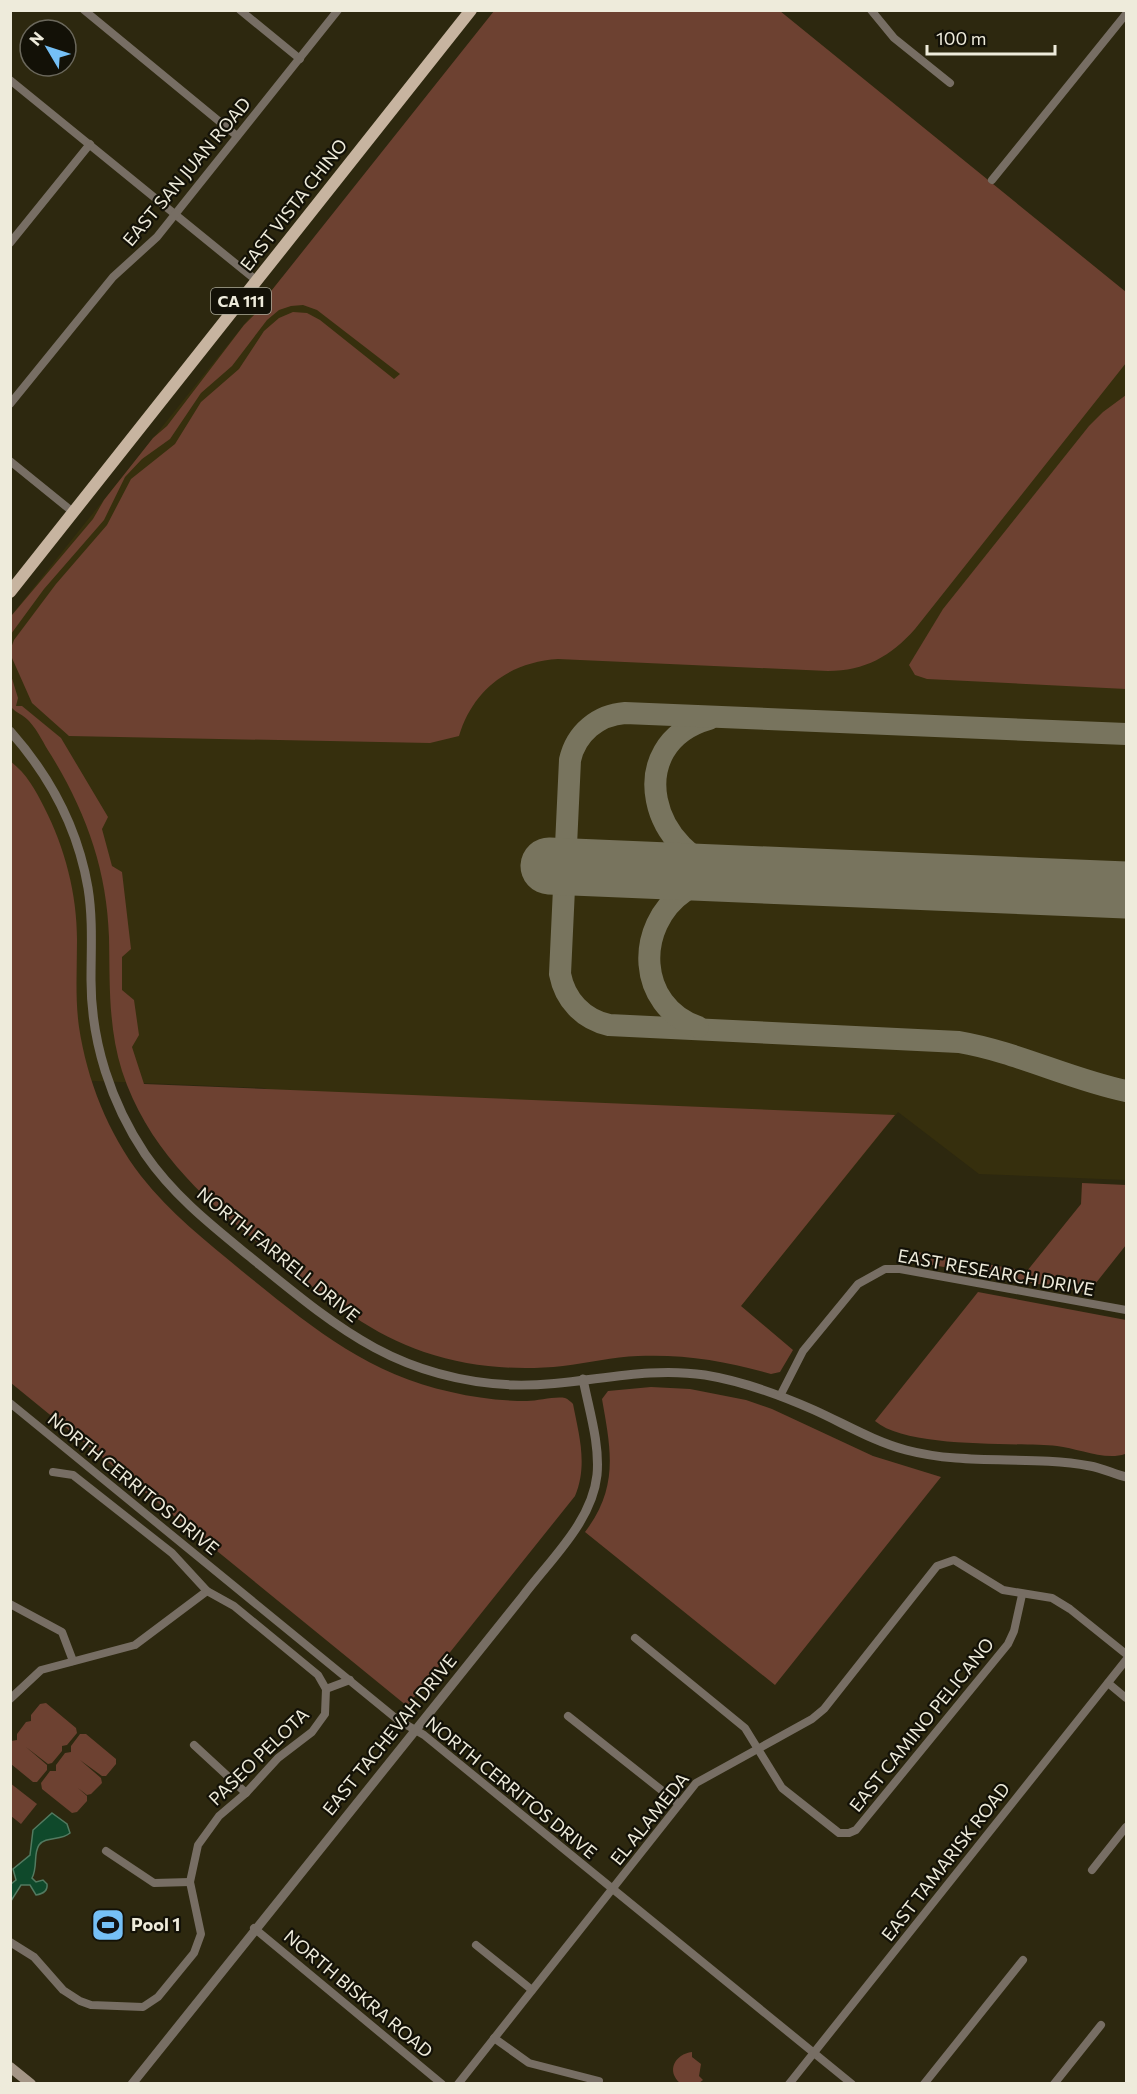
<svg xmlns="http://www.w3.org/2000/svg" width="1137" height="2094" font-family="Commissioner,sans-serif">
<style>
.built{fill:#362f0d}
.green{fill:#6d4131}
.water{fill:#0f492b;stroke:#527a60;stroke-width:1.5}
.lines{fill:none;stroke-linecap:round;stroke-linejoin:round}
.taxiway{stroke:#78745e;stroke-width:22}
.runway{stroke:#78745e;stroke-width:57}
.minor{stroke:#776e64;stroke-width:8}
.tertiary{stroke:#776e64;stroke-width:9}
.secondary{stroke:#a49686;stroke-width:10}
.primary{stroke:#c7b4a0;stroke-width:12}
.labels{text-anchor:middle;stroke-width:4.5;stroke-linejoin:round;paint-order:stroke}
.shield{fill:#131107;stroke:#acaa9b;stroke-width:1.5}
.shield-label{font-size:16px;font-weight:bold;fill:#eeebdb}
.street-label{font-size:18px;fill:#eeebdb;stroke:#131107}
.poi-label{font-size:18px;font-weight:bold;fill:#eeebdb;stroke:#131107;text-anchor:start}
</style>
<rect width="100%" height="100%" fill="#2d280f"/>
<path class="built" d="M 282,277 L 1126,292 L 1126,1180 L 979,1174 L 898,1112 L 741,1306 L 264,1088 L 24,1078 L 10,1067 L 10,617 Z"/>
<g class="green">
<path d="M 494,11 L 780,11 L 1126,292 L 1126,363 L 915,629 C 891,656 865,671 828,671 L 558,659 C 510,662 473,689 459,736 L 430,743 L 69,736 L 32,703 L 12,658 L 11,648 L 14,640 L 56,584 L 107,525 L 131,479 L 175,444 L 201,402 L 239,369 L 264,331 L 279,318 L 293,312 L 307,313 L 320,320 L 394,379 L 400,374 L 317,310 L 303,305 L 291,306 L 279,310 L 267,320 L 232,366 L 201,393 L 170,439 L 142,459 L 125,477 L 104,520 L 44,589 L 11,634 L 12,615 L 93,519 L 104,500 L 153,438 L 167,426 L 244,325 L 260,309 L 268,295 Z"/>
<path d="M 1126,395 L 1126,689 L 927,679 L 915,675 L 909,665 L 943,609 L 1089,426 L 1103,412 Z"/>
<path d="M 10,672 L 18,698 L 16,706 L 22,706 L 61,738 L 108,817 L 102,829 L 112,866 L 122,872 L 131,949 L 122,957 L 122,990 L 134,1000 L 139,1035 L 132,1047 L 144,1084 L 895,1115 L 741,1306 L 793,1350 L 780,1372 L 771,1374 C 727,1361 684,1354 638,1356 C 613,1357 588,1363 563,1366 C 516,1371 469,1367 424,1352 C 363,1331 316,1290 267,1250 C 205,1200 148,1150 122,1071 C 108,1026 110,983 109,937 C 107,870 86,812 51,755 C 43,743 39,732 29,721 C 24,715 16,713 11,707 Z"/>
<path d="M 10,761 C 26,773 35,789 44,807 C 65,848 77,894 77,940 C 77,969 75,998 79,1027 C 87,1080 108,1133 141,1176 C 170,1213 206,1241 242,1271 C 309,1325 365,1373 451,1392 C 476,1398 502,1401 527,1401 C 538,1401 555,1396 565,1398 C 568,1399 571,1402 573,1404 C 579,1435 588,1465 575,1496 L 407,1706 L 11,1383 Z"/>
<path d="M 1082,1183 L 1126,1185 L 1126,1245 L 1088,1293 L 916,1262 L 917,1252 L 1027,1271 L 1081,1204 Z"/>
<path d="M 978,1292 L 1126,1320 L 1125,1454 C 1105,1461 1077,1448 1057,1446 C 1013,1442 908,1449 875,1421 Z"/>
<path d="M 651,1387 L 690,1389 L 746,1400 L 772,1409 L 873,1456 L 941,1477 L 775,1685 L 585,1532 C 619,1487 611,1450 602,1399 L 608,1391 Z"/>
<path d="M 46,1703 L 76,1728 L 77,1733 L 67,1745 L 62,1746 L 62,1751 L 52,1763 L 48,1764 L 26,1747 L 47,1765 L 47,1770 L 37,1782 L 33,1782 L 11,1764 L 11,1741 L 17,1740 L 17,1734 L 26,1722 L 31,1721 L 31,1715 L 40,1704 Z"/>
<path d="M 80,1734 L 86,1734 L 116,1759 L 116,1764 L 106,1776 L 102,1776 L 80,1760 L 101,1778 L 102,1783 L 91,1794 L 87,1795 L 78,1788 L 87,1796 L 87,1801 L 77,1812 L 72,1813 L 42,1789 L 41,1783 L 50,1771 L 56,1771 L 56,1765 L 65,1753 L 71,1752 L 71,1746 Z"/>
<path d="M 10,1783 L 37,1804 L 21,1824 L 11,1816 Z"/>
<path d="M 692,2052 L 692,2057 L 701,2064 L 699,2076 L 703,2080 L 699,2083 L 680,2083 C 666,2071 675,2054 692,2052 Z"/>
</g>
<path class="water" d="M 52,1813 L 67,1824 L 70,1833 C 61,1841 46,1836 39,1845 C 33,1854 38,1867 32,1878 L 36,1882 L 43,1880 L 47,1884 C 48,1891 42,1894 36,1895 L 30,1885 L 21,1885 L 11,1901 L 11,1884 L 16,1880 L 13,1869 L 30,1855 L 33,1830 Z"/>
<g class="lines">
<g class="taxiway">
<path d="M 709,719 C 621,744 650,859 733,872"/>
<path d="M 1126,734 L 625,713 C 598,715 576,733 570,760 L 560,974 C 565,1000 583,1019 609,1025 L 959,1042 C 1017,1052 1069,1079 1126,1091"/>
<path d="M 698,1027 C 637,1006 634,926 685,891 C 703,879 721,878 741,874"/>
</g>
<path class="runway" d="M 549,866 L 1126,890"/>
<g class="minor">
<path d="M 84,10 L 237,136"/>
<path d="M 240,10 L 300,59"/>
<path d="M 871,10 L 894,38 L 950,83"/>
<path d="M 10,80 L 257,281"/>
<path d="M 992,180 L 1126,14"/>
<path d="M 10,243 L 90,144"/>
<path d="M 10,404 L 113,277 L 157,237 L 338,10"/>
<path d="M 10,461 L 73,512"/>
<path d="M 780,1396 L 803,1351 L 858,1284 L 885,1269 L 900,1269 L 1126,1310"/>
<path d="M 10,1403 L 398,1720 L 424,1735 L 852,2084"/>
<path d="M 10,1604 L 62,1632 L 73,1661"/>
<path d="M 635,1638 L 745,1728 L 782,1788 L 839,1833 L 849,1833 L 856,1830 L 1008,1644 L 1014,1631 L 1022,1595"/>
<path d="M 1108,1683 L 1126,1698"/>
<path d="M 326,1689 L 350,1680"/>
<path d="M 10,1699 L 41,1670 L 135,1645 L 207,1591"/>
<path d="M 568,1716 L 679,1804"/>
<path d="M 194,1745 L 246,1793"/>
<path d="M 106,1851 L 154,1883 L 190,1882"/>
<path d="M 1092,1870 L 1126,1827"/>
<path d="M 254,1928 L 442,2084"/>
<path d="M 10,1942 L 34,1957 L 63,1990 L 80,2001 L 91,2005 L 143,2007 L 158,1997 L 194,1953 L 201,1934 L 190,1882 L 198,1845 L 219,1816 L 246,1793 L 278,1758 L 312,1732 L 325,1714 L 326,1689 L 318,1675 L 234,1606 L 207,1591 L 172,1553 L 73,1475 L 53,1472"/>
<path d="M 476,1945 L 532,1990"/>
<path d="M 494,2038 L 529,2063 L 599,2081"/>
<path d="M 458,2084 L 696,1783 L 812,1719 L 824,1709 L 937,1566 L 954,1560 L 1003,1590 L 1052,1598 L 1070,1609 L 1126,1654"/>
<path d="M 789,2084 L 1126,1660"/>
<path d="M 924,2084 L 1023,1960"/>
<path d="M 1054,2084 L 1101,2025"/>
</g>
<g class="tertiary">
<path d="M 10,731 C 50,776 78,829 88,888 C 93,919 91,949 91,980 C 91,1042 111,1103 145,1154 C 173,1195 211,1225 249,1256 C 335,1326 396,1380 513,1385 C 578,1387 639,1365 705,1375 C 742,1381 780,1395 814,1410 C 845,1424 873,1441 906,1450 C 966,1466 1029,1455 1090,1466 C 1102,1468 1114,1474 1126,1477"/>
<path d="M 132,2084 L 523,1596 C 550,1560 592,1522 597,1475 C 600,1444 589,1410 583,1379"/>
</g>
<path class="secondary" d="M 10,2067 L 31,2084"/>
<path class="primary" d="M 10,592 L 471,10"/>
</g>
<defs>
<symbol id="stadium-square" viewBox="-11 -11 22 22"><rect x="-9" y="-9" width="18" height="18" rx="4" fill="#75c0f6" stroke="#131107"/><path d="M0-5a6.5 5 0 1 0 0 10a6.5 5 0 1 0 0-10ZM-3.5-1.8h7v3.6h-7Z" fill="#111"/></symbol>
</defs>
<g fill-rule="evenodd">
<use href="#stadium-square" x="89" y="1906" width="38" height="38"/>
</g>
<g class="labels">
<rect class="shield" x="211" y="288" width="60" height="26" rx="4.5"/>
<g class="shield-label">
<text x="241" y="307">CA 111</text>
</g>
<g class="street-label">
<text transform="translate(187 172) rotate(-50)" y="6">EAST SAN JUAN ROAD</text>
<text transform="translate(294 205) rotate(-52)" y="6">EAST VISTA CHINO</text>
<text transform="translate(278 1255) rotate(39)" y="6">NORTH FARRELL DRIVE</text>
<text transform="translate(996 1273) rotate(10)" y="6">EAST RESEARCH DRIVE</text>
<text transform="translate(133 1484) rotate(39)" y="6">NORTH CERRITOS DRIVE</text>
<text transform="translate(922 1725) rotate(-51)" y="6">EAST CAMINO PELICANO</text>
<text transform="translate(390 1735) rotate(-51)" y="6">EAST TACHEVAH DRIVE</text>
<text transform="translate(259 1757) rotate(-44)" y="6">PASEO PELOTA</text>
<text transform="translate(511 1788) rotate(39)" y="6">NORTH CERRITOS DRIVE</text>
<text transform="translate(650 1819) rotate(-51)" y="6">EL ALAMEDA</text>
<text transform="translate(946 1862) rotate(-52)" y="6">EAST TAMARISK ROAD</text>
<text transform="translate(358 1994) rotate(40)" y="6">NORTH BISKRA ROAD</text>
</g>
<g class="poi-label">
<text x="131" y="1931">Pool 1</text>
</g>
</g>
<rect width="1137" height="2094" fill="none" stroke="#eeebdb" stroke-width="24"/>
<g transform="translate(48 48) rotate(309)"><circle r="28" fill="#131107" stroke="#6b685c" stroke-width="1.5"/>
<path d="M0-4.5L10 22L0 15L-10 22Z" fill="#75c0f6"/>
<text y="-9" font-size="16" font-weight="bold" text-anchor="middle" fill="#eeebdb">N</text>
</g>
<path d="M927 45v9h128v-9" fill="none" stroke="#eeebdb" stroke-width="3"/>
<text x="936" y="45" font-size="18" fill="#eeebdb" stroke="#131107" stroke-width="4.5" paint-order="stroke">100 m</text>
</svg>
